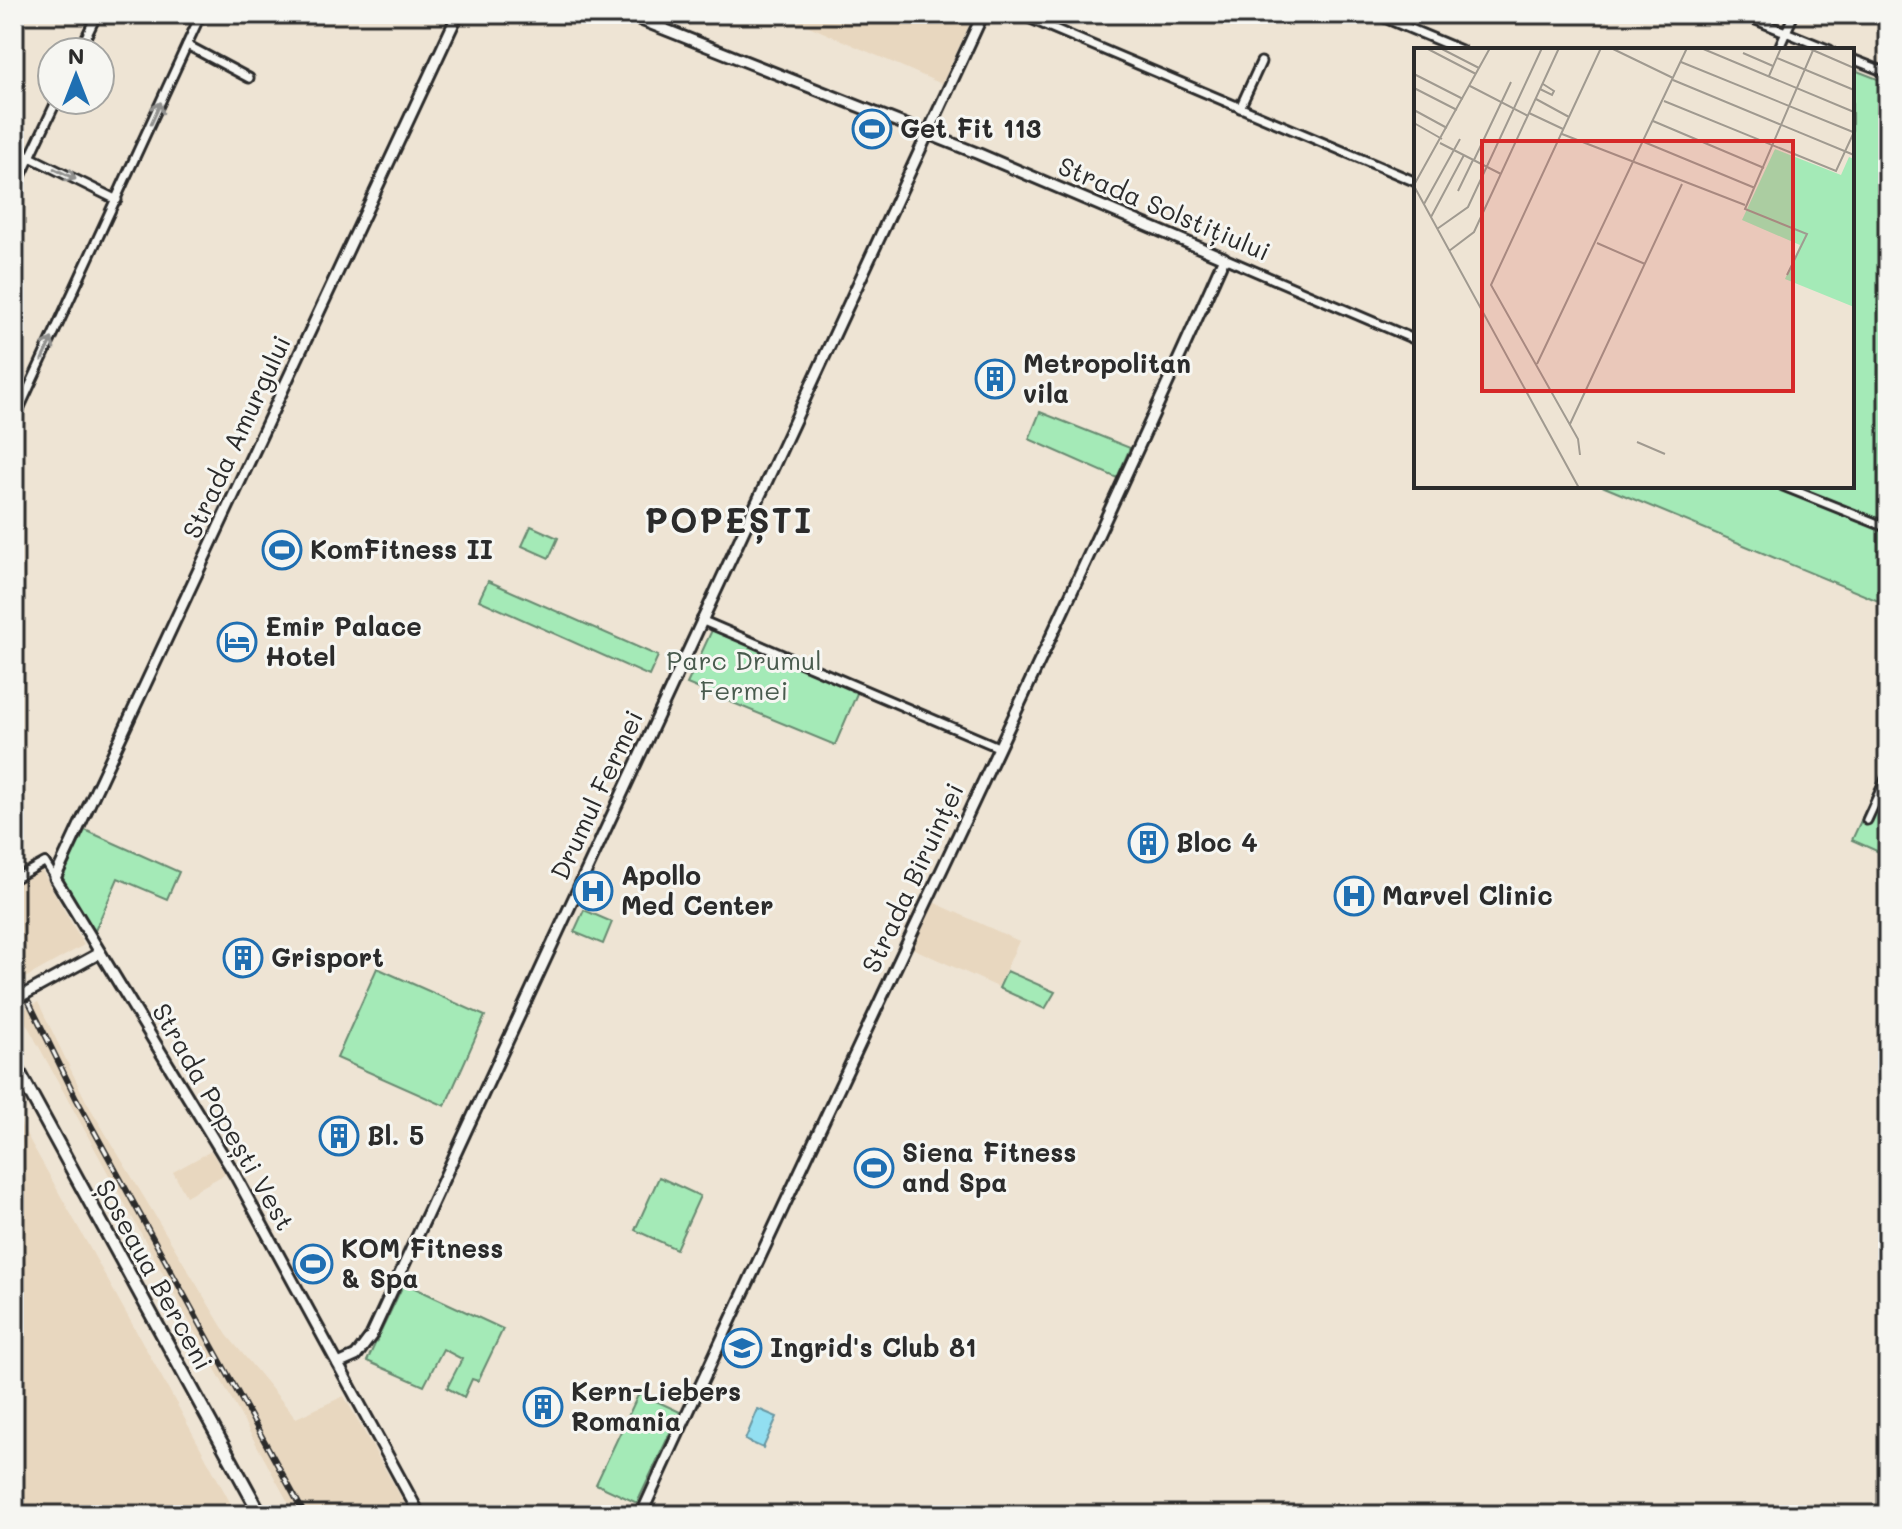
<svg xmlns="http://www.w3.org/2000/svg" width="1902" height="1529" font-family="Mali,sans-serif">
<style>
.built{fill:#e8d7bf}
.green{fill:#a4eab7;stroke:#688a71;stroke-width:2}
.water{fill:#92dff1;stroke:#6997a2;stroke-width:2}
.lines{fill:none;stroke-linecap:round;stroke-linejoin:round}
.pedestrian-casing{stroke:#2b2b2b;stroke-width:12}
.minor-casing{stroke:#2b2b2b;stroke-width:13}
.tertiary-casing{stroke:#2b2b2b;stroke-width:15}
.secondary-casing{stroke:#2b2b2b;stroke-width:17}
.pedestrian{stroke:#f6f6f2;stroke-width:6}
.minor{stroke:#f6f6f2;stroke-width:7}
.tertiary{stroke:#f6f6f2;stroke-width:9}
.secondary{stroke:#f6f6f2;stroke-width:11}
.rail-casing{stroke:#2b2b2b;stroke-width:6}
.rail{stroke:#f6f6f2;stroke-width:3;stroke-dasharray:9;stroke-linecap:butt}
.oneway{stroke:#90908e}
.labels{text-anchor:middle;stroke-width:6;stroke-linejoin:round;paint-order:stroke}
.poi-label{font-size:26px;font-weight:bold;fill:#2b2b2b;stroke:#f6f6f2;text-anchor:start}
.street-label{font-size:26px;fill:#2b2b2b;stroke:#f6f6f2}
.park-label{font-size:26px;fill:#495b4e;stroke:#f6f6f2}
.district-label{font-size:34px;font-weight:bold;letter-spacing:2px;fill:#2b2b2b;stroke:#f6f6f2}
.inset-road{fill:none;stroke:#a09a90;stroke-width:2}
.view{fill:#d62828;fill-opacity:0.15;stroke:#d62828;stroke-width:4}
.inset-edge{fill:none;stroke:#2b2b2b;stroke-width:4}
</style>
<rect width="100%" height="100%" fill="#eee4d4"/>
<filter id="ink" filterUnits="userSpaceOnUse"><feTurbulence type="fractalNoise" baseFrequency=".0125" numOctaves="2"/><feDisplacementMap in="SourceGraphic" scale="16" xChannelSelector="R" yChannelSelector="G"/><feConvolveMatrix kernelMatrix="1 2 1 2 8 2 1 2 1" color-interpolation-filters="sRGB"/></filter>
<g filter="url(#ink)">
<g class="built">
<path d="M 798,14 L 974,14 L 942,84 L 795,20 Z"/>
<path d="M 41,869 L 84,945 L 14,984 L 14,885 Z"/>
<path d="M 933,902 L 1019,941 L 998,987 L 912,948 Z"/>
<path d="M 38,1002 L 86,1101 L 227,1335 L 296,1418 L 344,1396 L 411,1515 L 295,1515 L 20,1012 Z"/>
<path d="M 14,1112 L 174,1399 L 237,1515 L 14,1515 Z"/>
<path d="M 211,1151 L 225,1174 L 186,1196 L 173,1172 Z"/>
</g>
<g class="green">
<path d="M 1852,69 L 1888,83 L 1888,605 L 1602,486 L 1852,486 Z"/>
<path d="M 1040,412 L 1130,448 L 1117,478 L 1029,439 Z"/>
<path d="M 531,526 L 558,538 L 549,558 L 522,546 Z"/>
<path d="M 488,581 L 658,656 L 649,676 L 479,600 Z"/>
<path d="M 712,630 L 858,691 L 835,745 L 687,684 Z"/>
<path d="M 1888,762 L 1888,856 L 1852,840 Z"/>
<path d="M 85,830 L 179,872 L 167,899 L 118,878 L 94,933 L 62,879 Z"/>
<path d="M 584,910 L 612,922 L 603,944 L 574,932 Z"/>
<path d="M 377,968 L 485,1016 L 445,1106 L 337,1058 Z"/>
<path d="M 1007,971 L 1055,992 L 1045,1009 L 999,988 Z"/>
<path d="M 659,1177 L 700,1196 L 676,1249 L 635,1230 Z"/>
<path d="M 404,1283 L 503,1329 L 478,1381 L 472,1379 L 464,1397 L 447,1388 L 462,1359 L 443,1349 L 424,1386 L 367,1361 Z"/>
<path d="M 639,1393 L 680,1412 L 637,1503 L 596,1484 Z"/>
</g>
<path class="water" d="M 758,1409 L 777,1417 L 763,1448 L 745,1440 Z"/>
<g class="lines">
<defs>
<path id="pedestrian" d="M 14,879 L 45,862 L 55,878"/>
<g id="minor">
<path d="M 1019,14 L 1416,182"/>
<path d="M 1375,14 L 1461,50"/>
<path d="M 1741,14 L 1830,50"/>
<path d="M 187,45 L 249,78"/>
<path d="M 1778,50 L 1794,14"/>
<path d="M 79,52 L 97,14"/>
<path d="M 1852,59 L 1888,73"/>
<path d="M 1240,108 L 1261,62"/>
<path d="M 14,149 L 117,200"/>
<path d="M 14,191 L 57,100"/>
<path d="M 1224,258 L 1416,340"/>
<path d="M 14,420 L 201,14"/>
<path d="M 1783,486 L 1888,528"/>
<path d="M 701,620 L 998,747"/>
<path d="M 1867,820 L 1888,774"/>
</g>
<g id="tertiary">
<path d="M 626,14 L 979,154 L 1224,258 C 1036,680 832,1095 641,1515"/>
<path d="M 14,1000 L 100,953"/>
<path d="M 338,1364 L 356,1356 L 371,1336 L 983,14"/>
<path d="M 420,1515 L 234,1173 L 55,878 L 458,14"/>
</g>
<path id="secondary" d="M 14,1063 L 261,1515"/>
</defs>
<use href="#pedestrian" class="pedestrian-casing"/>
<use href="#minor" class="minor-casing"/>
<use href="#tertiary" class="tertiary-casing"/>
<use href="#secondary" class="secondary-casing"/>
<use href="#pedestrian" class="pedestrian"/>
<use href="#minor" class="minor"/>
<use href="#tertiary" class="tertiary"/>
<use href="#secondary" class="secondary"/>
<defs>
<path id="rail" d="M 29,1002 L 76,1098 L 305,1515"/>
</defs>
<use href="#rail" class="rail-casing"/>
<use href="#rail" class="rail"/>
</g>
<defs><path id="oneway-shaft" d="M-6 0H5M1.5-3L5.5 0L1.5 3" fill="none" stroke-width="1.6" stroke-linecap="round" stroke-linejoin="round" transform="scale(2)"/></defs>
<g class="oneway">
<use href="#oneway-shaft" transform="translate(156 113) rotate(-66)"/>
<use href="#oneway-shaft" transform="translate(65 174) rotate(26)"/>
<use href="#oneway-shaft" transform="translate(47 349) rotate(-65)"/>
</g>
</g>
<defs>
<symbol id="stadium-ring" viewBox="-11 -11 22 22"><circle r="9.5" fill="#f6f6f2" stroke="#1f6fb2" stroke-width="1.5"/><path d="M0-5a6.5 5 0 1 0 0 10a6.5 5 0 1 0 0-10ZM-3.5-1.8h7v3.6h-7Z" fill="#1f6fb2"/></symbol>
<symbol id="building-ring" viewBox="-11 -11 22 22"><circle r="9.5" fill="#f6f6f2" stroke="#1f6fb2" stroke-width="1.5"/><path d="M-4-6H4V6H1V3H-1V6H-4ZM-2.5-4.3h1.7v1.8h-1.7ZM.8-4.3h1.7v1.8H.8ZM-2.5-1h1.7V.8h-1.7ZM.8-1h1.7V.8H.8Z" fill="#1f6fb2"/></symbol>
<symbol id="hotel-ring" viewBox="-11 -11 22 22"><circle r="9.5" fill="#f6f6f2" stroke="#1f6fb2" stroke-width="1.5"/><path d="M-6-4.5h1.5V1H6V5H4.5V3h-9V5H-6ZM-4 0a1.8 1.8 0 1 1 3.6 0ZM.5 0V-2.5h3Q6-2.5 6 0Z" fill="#1f6fb2"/></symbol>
<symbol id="hospital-ring" viewBox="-11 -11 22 22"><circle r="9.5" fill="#f6f6f2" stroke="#1f6fb2" stroke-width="1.5"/><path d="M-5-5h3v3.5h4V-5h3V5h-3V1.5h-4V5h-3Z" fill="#1f6fb2"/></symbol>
<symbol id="school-ring" viewBox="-11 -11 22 22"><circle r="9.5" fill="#f6f6f2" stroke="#1f6fb2" stroke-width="1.5"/><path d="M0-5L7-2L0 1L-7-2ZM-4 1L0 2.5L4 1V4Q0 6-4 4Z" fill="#1f6fb2"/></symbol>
</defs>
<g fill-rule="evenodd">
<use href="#stadium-ring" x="850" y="107" width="44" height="44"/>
<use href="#building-ring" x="973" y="357" width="44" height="44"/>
<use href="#stadium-ring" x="260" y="528" width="44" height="44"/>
<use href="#hotel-ring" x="215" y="620" width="44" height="44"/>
<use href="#building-ring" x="1126" y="821" width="44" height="44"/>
<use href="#hospital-ring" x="571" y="869" width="44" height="44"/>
<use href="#hospital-ring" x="1332" y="874" width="44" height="44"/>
<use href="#building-ring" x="221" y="936" width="44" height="44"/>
<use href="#building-ring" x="317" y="1114" width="44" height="44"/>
<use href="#stadium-ring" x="852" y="1146" width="44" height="44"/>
<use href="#stadium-ring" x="291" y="1242" width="44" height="44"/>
<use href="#school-ring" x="720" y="1326" width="44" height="44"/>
<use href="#building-ring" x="521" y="1385" width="44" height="44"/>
</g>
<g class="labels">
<g class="poi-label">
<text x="900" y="138">Get Fit 113</text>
<text x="1023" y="373">Metropolitan<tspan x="1023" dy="30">vila</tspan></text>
<text x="310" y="559">KomFitness II</text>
<text x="265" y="636">Emir Palace<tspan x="265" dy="30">Hotel</tspan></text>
<text x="1176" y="852">Bloc 4</text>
<text x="621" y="885">Apollo<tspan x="621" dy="30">Med Center</tspan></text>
<text x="1382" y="905">Marvel Clinic</text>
<text x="271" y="967">Grisport</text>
<text x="367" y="1145">Bl. 5</text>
<text x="902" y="1162">Siena Fitness<tspan x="902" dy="30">and Spa</tspan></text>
<text x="341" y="1258">KOM Fitness<tspan x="341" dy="30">&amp; Spa</tspan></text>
<text x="770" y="1357">Ingrid's Club 81</text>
<text x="571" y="1401">Kern-Liebers<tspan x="571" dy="30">Romania</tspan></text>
</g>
<g class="street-label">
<text transform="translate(1164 209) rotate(23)" y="9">Strada Solstițiului</text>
<text transform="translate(237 437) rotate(-65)" y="9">Strada Amurgului</text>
<text transform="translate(597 795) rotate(-65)" y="9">Drumul Fermei</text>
<text transform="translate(913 878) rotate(-65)" y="9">Strada Biruinței</text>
<text transform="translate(223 1117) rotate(60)" y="9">Strada Popești Vest</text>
<text transform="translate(154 1275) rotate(61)" y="9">Șoseaua Berceni</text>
</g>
<g class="park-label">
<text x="744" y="670">Parc Drumul<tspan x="744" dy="30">Fermei</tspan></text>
</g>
<g class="district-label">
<text x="729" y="533">POPEȘTI</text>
</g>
</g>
<g transform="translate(1414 48)">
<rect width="440" height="440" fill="#eee4d4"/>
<path d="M 361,101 L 427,127 L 435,109 L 440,111 L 440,259 L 371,231 L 386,197 L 328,172 Z" fill="#a4eab7"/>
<path class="inset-road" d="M 12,0 L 62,26M 26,0 L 65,20M 197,0 L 259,30M 287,0 L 440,64M 394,0 L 440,20M 329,5 L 359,18M 363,10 L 440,42M 267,14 L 439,84M 0,26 L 49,51M 355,28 L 367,0M 259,32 L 440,107M 56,38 L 114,68M 0,40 L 43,62M 126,41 L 138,47 L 140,43 L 129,36M 122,51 L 155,69M 250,53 L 422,123 L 440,84M 0,62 L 33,80M 115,65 L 149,81M 239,73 L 350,120M 0,75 L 28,91M 148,86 L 331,157M 230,94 L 341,140M 26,95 L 87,126M 60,112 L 97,34M 0,137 L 76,0M 0,138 L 165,440M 44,143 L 59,112M 10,156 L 46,91M 17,169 L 50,107M 23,181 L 54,159 L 128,0M 183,195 L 231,216M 35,203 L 60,184 L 145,0M 373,227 L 393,186 L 331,161 L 400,0M 123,316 L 273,0M 156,376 L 268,136M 223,394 L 251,406M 166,407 L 164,391 L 77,237 L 187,0"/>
<path class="view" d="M 68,93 L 379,93 L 379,343 L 68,343 Z"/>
<rect width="440" height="440" class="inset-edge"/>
</g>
<rect width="1902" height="1529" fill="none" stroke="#f6f6f2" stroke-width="48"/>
<rect x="24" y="24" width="1854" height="1481" fill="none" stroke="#2b2b2b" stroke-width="3" filter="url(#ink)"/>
<g transform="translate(76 76)"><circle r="38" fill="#f6f6f2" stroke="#a5a5a2" stroke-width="2"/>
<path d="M0-6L14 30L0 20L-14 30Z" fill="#1f6fb2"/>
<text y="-12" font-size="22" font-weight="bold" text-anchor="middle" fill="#2b2b2b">N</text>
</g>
</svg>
